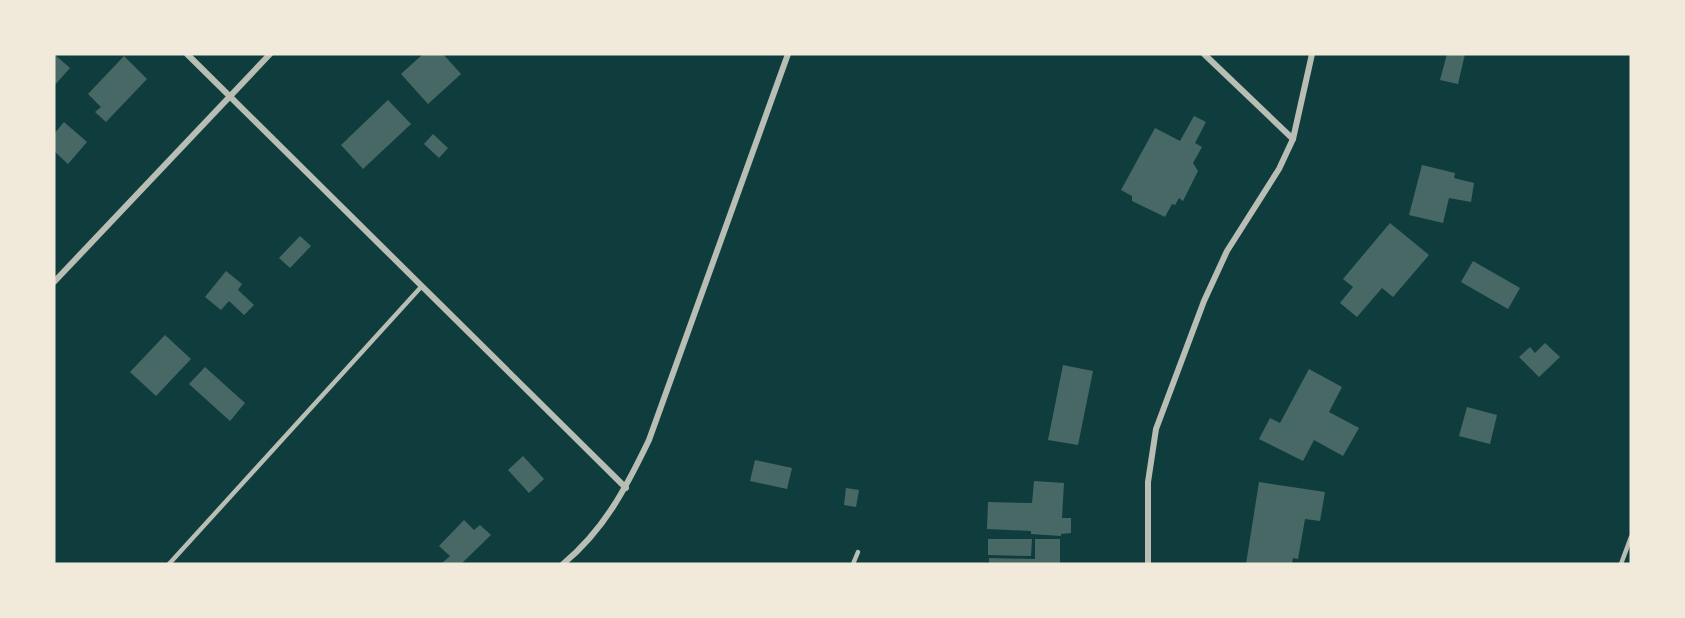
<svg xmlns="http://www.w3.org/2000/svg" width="1685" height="618" font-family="'Noto Sans',sans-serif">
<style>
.building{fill:#486865}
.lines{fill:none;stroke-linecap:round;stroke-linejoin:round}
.service{stroke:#b8beb3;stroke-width:4.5}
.minor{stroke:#b8beb3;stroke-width:6}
</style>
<rect width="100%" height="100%" fill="#0f3d3e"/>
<g class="building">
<path d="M 54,54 L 70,68 L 54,86 Z"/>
<path d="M 423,54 L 443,54 L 461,74 L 428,104 L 401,74 Z"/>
<path d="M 1447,54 L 1465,54 L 1458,84 L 1440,80 Z"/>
<path d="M 124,56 L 147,79 L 106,122 L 95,112 L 101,107 L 88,94 Z"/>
<path d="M 388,100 L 411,124 L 363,169 L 341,145 Z"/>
<path d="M 1194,116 L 1206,122 L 1195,143 L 1202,147 L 1193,163 L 1198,171 L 1183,201 L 1179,198 L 1175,205 L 1172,204 L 1165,217 L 1132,201 L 1132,196 L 1121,190 L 1155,128 L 1180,141 Z"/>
<path d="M 64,122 L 87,142 L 68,164 L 54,151 L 54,134 Z"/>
<path d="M 433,134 L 448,148 L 439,158 L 424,144 Z"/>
<path d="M 1422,165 L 1455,173 L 1454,178 L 1474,183 L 1471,202 L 1449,198 L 1443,223 L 1409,215 Z"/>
<path d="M 1390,223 L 1429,255 L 1393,297 L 1382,288 L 1357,317 L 1340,303 L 1353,287 L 1343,279 Z"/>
<path d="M 300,236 L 311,246 L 290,268 L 279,258 Z"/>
<path d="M 1473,261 L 1520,288 L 1508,309 L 1461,282 Z"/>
<path d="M 226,271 L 242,284 L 238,290 L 254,305 L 244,315 L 229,301 L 221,310 L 205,297 Z"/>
<path d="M 165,335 L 191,359 L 156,396 L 130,372 Z"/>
<path d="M 1545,343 L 1560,357 L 1539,377 L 1519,357 L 1530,347 L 1535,353 Z"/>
<path d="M 1063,365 L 1093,371 L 1078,445 L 1048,440 Z"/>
<path d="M 205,367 L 245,403 L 230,421 L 189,384 Z"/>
<path d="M 1309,369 L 1342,387 L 1329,412 L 1359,428 L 1343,456 L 1314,440 L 1303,461 L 1259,439 L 1270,418 L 1280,423 Z"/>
<path d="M 1467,407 L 1497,415 L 1490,444 L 1459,436 Z"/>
<path d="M 523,456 L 544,479 L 529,493 L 508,470 Z"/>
<path d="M 755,460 L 792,468 L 787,489 L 750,481 Z"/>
<path d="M 1034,481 L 1064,483 L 1062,518 L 1071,518 L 1071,533 L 1061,534 L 1061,536 L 1031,534 L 1031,531 L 987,529 L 988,502 L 1032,503 Z"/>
<path d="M 1259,482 L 1325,492 L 1320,521 L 1305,519 L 1298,559 L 1293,558 L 1292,564 L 1246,564 Z"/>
<path d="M 846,488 L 859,490 L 856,507 L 844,505 Z"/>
<path d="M 464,520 L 474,530 L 480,525 L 491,535 L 461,564 L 441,564 L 450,556 L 439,546 Z"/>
<path d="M 988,539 L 1032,539 L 1031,556 L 988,555 Z"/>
<path d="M 1035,539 L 1060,539 L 1060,564 L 989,564 L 989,558 L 1035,559 Z"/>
</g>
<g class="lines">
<g class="service">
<path d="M 169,564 L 421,287"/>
<path d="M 853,564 L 858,552"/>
<path d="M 1621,564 L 1631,537"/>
</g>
<g class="minor">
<path d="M 187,54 L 626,488"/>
<path d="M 1204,54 L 1293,139"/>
<path d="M 54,282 L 270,54"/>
<path d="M 563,564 C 604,530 626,488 649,440 L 788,54"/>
<path d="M 1148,564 L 1148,482 L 1156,429 L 1204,301 L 1227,251 L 1279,169 L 1293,139 L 1312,54"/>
</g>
</g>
<rect width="1685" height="618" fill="none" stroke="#f1e9da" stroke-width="111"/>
</svg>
